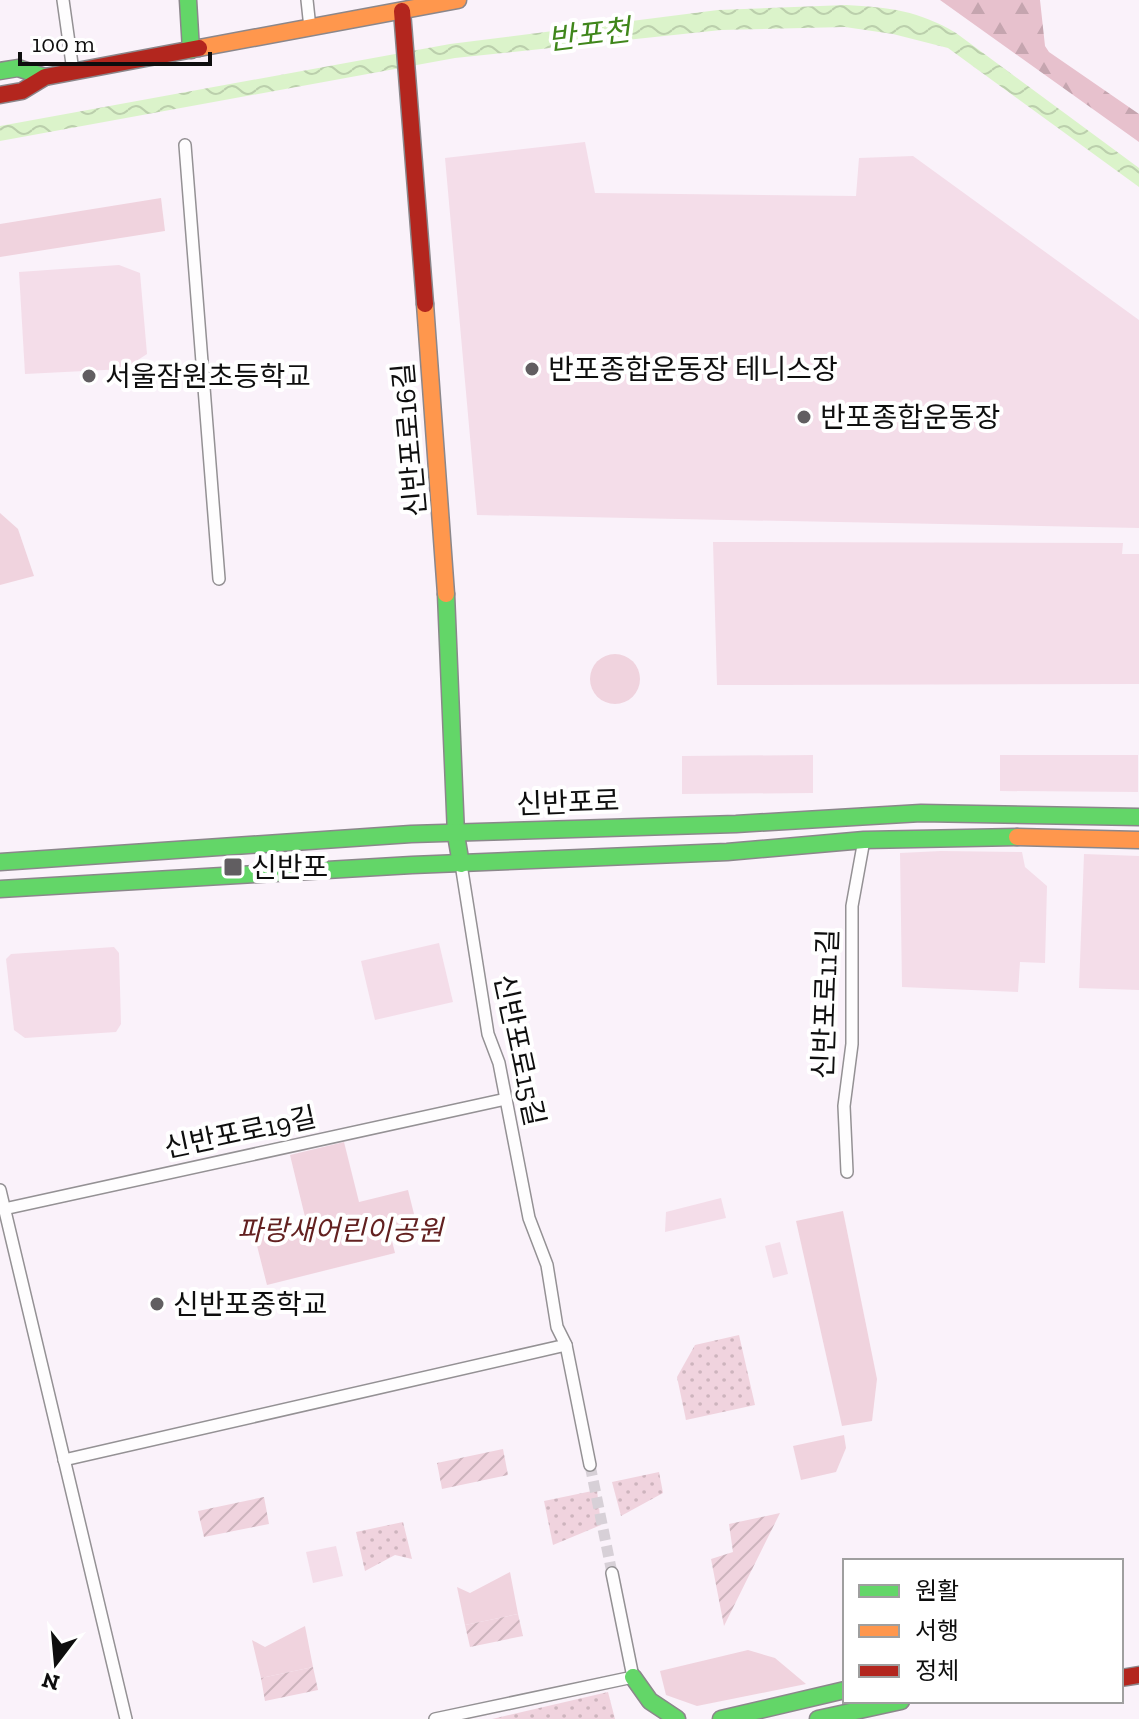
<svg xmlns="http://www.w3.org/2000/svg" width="1139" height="1719" font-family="'Zilla Slab','Noto Sans KR',serif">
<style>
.grass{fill:url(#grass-dots)}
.forest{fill:url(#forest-firs)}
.park{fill:#f0d3de}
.garden{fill:url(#garden-furrows)}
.pitch{fill:#f4dde9}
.water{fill:url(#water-waves)}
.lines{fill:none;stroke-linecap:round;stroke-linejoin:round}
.street-tunnel{stroke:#d7d0d7;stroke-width:11;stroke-dasharray:11 5.5;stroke-linecap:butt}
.street-casing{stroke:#949194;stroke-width:14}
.fast-casing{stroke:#8b878b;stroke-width:19}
.slow-casing{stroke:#8b878b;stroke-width:19}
.jam-casing{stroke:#8b878b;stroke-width:19}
.street{stroke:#fefdfe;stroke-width:11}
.fast{stroke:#63d668;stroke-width:16}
.slow{stroke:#ff974d;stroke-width:16}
.jam{stroke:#b3261e;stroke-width:16}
.poi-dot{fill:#615e61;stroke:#fff;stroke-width:3}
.labels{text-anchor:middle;stroke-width:8;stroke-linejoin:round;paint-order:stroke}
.poi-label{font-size:28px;fill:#0e0e0e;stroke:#fff;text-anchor:start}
.street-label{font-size:28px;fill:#0e0e0e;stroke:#fff}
.park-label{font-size:28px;font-style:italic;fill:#632120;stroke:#fff}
.water-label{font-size:30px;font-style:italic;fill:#3f861a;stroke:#fff}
</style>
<defs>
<pattern id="grass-dots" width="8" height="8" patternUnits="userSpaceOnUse" patternTransform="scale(2)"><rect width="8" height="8" fill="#f0d3de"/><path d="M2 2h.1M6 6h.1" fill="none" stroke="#cdb4bd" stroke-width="1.8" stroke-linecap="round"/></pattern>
<pattern id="forest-firs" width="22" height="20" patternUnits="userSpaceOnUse" patternTransform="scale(2)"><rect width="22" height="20" fill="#e7c1cd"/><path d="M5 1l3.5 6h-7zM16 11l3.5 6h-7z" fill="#c5a5af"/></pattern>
<pattern id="garden-furrows" width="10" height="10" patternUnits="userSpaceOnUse" patternTransform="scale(2)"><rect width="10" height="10" fill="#f0d3de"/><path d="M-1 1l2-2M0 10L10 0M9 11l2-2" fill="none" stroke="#cdb4bd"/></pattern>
<pattern id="water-waves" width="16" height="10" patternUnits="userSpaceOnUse" patternTransform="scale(2)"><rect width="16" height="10" fill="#dbf3ca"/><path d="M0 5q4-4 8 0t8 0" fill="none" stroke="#bbcfac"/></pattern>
</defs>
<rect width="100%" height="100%" fill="#faf2fa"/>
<g class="grass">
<path d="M 739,1335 L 755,1405 L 686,1420 L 677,1377 L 695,1345 Z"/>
<path d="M 659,1472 L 663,1493 L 621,1516 L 612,1482 Z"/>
<path d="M 597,1490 L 601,1525 L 553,1545 L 544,1501 Z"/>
<path d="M 403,1522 L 412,1559 L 395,1555 L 365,1571 L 356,1532 Z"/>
<path d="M 608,1692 L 615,1719 L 492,1719 Z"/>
</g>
<path class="forest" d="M 940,0 L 1040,0 L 1045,46 L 1049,52 L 1139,114 L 1139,142 Z"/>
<g class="park">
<path d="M 161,198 L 165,231 L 0,257 L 0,224 Z"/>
<path d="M 0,513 L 18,529 L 34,576 L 0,585 Z"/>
<circle cx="615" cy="679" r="25"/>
<path d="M 344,1142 L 359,1202 L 408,1190 L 418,1230 L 391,1237 L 395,1253 L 267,1285 L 254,1234 L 306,1221 L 290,1155 Z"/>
<path d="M 843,1211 L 877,1379 L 872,1421 L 842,1426 L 796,1221 Z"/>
<path d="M 844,1435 L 846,1448 L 836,1472 L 801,1480 L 793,1446 Z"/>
<path d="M 510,1572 L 518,1614 L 465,1625 L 457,1587 L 470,1593 Z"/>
<path d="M 305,1626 L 313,1667 L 261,1678 L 252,1640 L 265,1647 Z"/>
<path d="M 748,1650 L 775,1658 L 806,1684 L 697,1706 L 666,1695 L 660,1671 Z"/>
</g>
<g class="garden">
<path d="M 503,1449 L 508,1475 L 442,1489 L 437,1463 Z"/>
<path d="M 264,1497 L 269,1524 L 204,1537 L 198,1511 Z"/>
<path d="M 780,1513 L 724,1626 L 711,1559 L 733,1552 L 729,1524 Z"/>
<path d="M 518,1614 L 523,1636 L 470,1647 L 465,1625 Z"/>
<path d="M 313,1667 L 318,1690 L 265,1701 L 261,1678 Z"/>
</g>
<g class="pitch">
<path d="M 585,142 L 595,193 L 856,196 L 859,158 L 913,156 L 1139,320 L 1139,528 L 477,515 L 445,158 Z"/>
<path d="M 119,265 L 140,273 L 147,354 L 124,369 L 25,374 L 19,272 Z"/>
<path d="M 713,542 L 1123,543 L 1122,554 L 1139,554 L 1139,684 L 717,685 Z"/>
<path d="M 813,755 L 813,793 L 682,794 L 682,756 Z"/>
<path d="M 1000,755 L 1138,755 L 1138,792 L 1000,791 Z"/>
<path d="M 941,851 L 1022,852 L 1025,867 L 1047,886 L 1045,963 L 1020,962 L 1018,992 L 902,987 L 900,853 Z"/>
<path d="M 1084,854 L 1139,856 L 1139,990 L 1079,988 Z"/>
<path d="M 439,943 L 453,1002 L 375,1020 L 361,961 Z"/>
<path d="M 114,947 L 119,953 L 121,1024 L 116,1032 L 25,1038 L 14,1030 L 6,959 L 11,954 Z"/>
<path d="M 721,1198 L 726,1218 L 665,1232 L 666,1212 Z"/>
<path d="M 780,1242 L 788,1274 L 773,1278 L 765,1246 Z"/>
<path d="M 336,1546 L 343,1576 L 313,1583 L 306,1552 Z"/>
</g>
<path class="water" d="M 846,5 C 888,7 920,11 956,33 L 1139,168 L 1139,187 L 948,48 L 893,34 L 845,27 L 721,30 L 455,58 L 0,141 L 0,126 L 450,44 L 718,10 Z"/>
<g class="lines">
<path class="street-tunnel" d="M 590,1465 L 612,1573"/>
<defs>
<g id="street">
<path d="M 63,0 L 73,71"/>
<path d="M 307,0 L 310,28"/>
<path d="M 185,145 L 219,579"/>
<path d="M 847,1172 L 844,1106 L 852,1044 L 852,906 L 864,840"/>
<path d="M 0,1190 L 126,1719"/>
<path d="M 4,1209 L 506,1099"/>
<path d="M 566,1345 L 590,1465"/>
<path d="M 64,1460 L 566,1345 L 557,1327 L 547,1265 L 529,1218 L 499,1063 L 488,1034 L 461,864"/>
<path d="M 435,1719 L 633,1677 L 612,1573"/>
</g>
<g id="fast">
<path d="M 188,0 L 191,50"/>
<path d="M 0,71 L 18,68 L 45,77"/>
<path d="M 446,594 L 456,835 L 461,864"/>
<path d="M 0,862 L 411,834 L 736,824 L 921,813 L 1139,817"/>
<path d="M 0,889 L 412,865 L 727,852 L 864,840 L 1017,837"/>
<path d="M 633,1677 L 650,1701 L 677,1719"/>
<path d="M 721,1719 L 845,1690"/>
<path d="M 818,1719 L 901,1701"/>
</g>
<g id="slow">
<path d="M 199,48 L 458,0"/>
<path d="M 425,304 L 446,594"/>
<path d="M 1017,837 L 1139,840"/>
</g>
<g id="jam">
<path d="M 402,11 L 425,304"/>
<path d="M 0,95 L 22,91 L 45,77 L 199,48"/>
<path d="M 1121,1678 L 1139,1675"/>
</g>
</defs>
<use href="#street" class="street-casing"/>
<use href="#fast" class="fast-casing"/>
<use href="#slow" class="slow-casing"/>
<use href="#jam" class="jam-casing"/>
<use href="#street" class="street"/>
<use href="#fast" class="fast"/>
<use href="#slow" class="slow"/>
<use href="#jam" class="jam"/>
</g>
<g class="poi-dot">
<circle cx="532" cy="369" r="8"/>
<circle cx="89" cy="376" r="8"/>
<circle cx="804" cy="417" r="8"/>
<rect x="223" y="857" width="20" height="20" rx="4"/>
<circle cx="157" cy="1304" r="8"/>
</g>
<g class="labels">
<g class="poi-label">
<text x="548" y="379">반포종합운동장 테니스장</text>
<text x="105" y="386">서울잠원초등학교</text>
<text x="820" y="427">반포종합운동장</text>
<text x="251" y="877">신반포</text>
<text x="173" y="1314">신반포중학교</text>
</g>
<g class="street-label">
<text transform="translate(409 440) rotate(-95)" y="10">신반포로16길</text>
<text transform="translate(568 802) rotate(-2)" y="10">신반포로</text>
<text transform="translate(825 1004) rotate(-88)" y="10">신반포로11길</text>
<text transform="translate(520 1050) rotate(78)" y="10">신반포로15길</text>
<text transform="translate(240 1132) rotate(-12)" y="10">신반포로19길</text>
</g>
<g class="park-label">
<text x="340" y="1240">파랑새어린이공원</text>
</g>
<g class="water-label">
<text transform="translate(589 35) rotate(-7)" y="10">반포천</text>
</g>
</g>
<rect x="843" y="1559" width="280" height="144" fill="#ffffff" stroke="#9f9f9f" stroke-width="2"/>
<rect x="859" y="1585" width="40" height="12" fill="#63d668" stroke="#9f9f9f" stroke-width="2"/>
<text x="915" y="1599" font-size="24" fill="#0e0e0e">원활</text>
<rect x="859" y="1625" width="40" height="12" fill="#ff974d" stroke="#9f9f9f" stroke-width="2"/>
<text x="915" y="1639" font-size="24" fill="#0e0e0e">서행</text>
<rect x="859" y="1665" width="40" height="12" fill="#b3261e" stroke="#9f9f9f" stroke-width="2"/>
<text x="915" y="1679" font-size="24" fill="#0e0e0e">정체</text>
<g transform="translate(56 1663) rotate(196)" stroke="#ffffff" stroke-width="6" paint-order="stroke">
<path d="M0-6L14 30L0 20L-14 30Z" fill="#0e0e0e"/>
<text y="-12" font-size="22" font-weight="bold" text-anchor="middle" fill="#0e0e0e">N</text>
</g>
<path d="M20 52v12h190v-12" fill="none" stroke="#0e0e0e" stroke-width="4"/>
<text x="32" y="52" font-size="24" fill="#0e0e0e" stroke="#ffffff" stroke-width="6" paint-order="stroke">100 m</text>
</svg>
